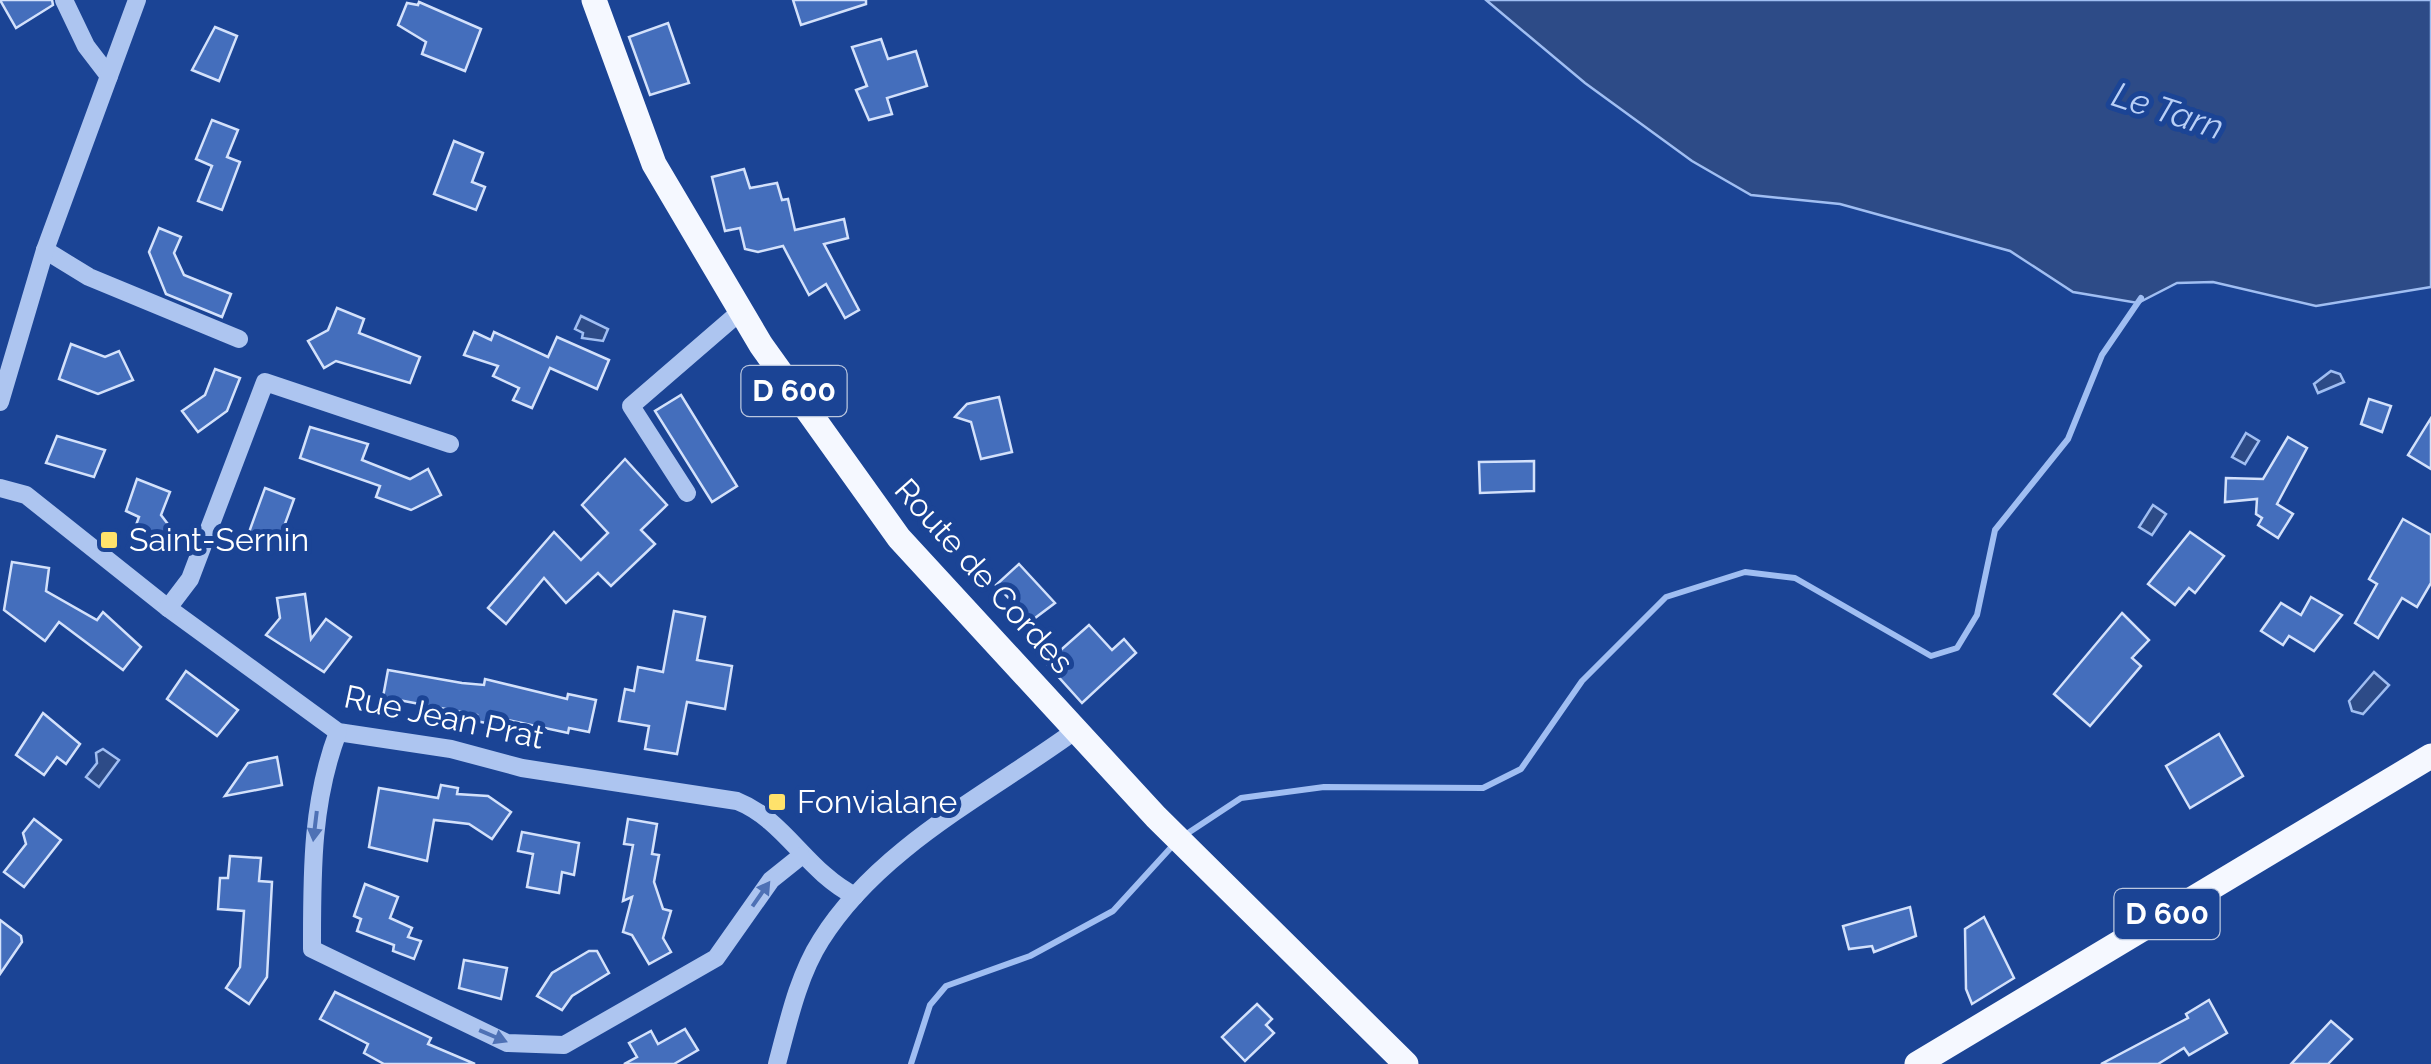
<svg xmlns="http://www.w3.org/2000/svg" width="2431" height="1064" font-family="Raleway,sans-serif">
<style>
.water{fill:#2d4b87;stroke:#a0bef2;stroke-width:2.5}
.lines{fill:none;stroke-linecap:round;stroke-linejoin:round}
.stream{stroke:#a0bef2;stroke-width:6}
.building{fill:#446ebc;stroke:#d3e1fb;stroke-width:2.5}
.minor{stroke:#adc5f0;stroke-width:18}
.major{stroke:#f5f8ff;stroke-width:25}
.oneway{fill:#4e71b5}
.poi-dot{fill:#ffe26b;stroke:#1b4495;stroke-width:4}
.labels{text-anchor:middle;stroke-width:10;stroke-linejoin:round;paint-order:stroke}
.shield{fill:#1b4495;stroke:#bbc7df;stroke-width:2.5}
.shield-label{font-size:30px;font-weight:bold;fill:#fff}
.poi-label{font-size:32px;fill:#fff;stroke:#1b4495;text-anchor:start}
.street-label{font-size:32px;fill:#fff;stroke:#1b4495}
.water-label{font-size:35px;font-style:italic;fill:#b9cff6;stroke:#1b4495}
</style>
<rect width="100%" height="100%" fill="#1b4495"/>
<g class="water">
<path d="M 1486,0 L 2431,0 L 2431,287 L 2316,306 L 2213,282 L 2177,283 L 2138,303 L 2073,292 L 2010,251 L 1840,204 L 1751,195 L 1692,161 L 1585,83 Z"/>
<path d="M 581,316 L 608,329 L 603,341 L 582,338 L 583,333 L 575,329 Z"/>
<path d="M 2331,371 L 2340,374 L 2344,382 L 2318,393 L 2314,384 Z"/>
<path d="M 2246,433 L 2259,441 L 2245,464 L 2232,457 Z"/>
<path d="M 2153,505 L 2166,514 L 2152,535 L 2139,527 Z"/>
<path d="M 2374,672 L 2389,685 L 2363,714 L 2352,711 L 2349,701 Z"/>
<path d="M 103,749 L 119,760 L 99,787 L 86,777 L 97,763 L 96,753 Z"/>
</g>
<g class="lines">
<g class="stream">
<path d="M 1185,835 L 1241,798 L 1324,787 L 1483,788 L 1521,769 L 1582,681 L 1666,597 L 1745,572 L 1795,578 L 1931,656 L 1957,648 L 1977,615 L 1995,530 L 2068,439 L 2102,355 L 2141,298"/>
<path d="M 911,1064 L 930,1005 L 946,986 L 1030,956 L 1113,911 L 1176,842"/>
</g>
</g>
<g class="building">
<path d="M 0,0 L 52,0 L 53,5 L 16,28 Z"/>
<path d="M 793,0 L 866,0 L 866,4 L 801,25 Z"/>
<path d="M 419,2 L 481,29 L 465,71 L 422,54 L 426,42 L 398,25 L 407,3 L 418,5 Z"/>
<path d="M 668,23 L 689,83 L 650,95 L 629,37 Z"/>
<path d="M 215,27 L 237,36 L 219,81 L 192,70 Z"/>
<path d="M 881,39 L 888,59 L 916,51 L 927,86 L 887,98 L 892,114 L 869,120 L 856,90 L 867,86 L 852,47 Z"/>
<path d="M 212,120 L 238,130 L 227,157 L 240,162 L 222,210 L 198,201 L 212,166 L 196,159 Z"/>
<path d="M 454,141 L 483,153 L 472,182 L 485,187 L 476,210 L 434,194 Z"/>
<path d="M 744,169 L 750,188 L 777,183 L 782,200 L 788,199 L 795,230 L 844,219 L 848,238 L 824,244 L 859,310 L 845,318 L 826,284 L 809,295 L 783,246 L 758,252 L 745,249 L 740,228 L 725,231 L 712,177 Z"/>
<path d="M 159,228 L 181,237 L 174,253 L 184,275 L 231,294 L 222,317 L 166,294 L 149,252 Z"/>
<path d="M 337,308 L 364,319 L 359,333 L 420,357 L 410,383 L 336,361 L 324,368 L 308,341 L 328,330 Z"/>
<path d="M 474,332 L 491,340 L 494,332 L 548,357 L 557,337 L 609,360 L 597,389 L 550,368 L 532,408 L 513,400 L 519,388 L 493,376 L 498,366 L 464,355 Z"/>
<path d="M 71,344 L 105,357 L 119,351 L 133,380 L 98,394 L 59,379 Z"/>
<path d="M 215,369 L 240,378 L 227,411 L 198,432 L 182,411 L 205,395 Z"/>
<path d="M 681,395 L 737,486 L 712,502 L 655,411 Z"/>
<path d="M 999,397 L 1012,452 L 981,459 L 971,422 L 955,417 L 967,404 Z"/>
<path d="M 2369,399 L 2391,406 L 2382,432 L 2361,424 Z"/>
<path d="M 2431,418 L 2431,469 L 2408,455 Z"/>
<path d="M 310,427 L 368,444 L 362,460 L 410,479 L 428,469 L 441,495 L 411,510 L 376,497 L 380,486 L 300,458 Z"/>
<path d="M 57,436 L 105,450 L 94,477 L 46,463 Z"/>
<path d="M 2288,437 L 2307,448 L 2277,504 L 2293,514 L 2278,538 L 2258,525 L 2262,518 L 2256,514 L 2257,499 L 2225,502 L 2226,478 L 2263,479 Z"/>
<path d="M 625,459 L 667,505 L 641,530 L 655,544 L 611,586 L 598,573 L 566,603 L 544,578 L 506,624 L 488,608 L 554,532 L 581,560 L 608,533 L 582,505 Z"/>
<path d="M 1534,461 L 1534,491 L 1480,493 L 1479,462 Z"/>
<path d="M 137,479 L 170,492 L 161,515 L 177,536 L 158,552 L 136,525 L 139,517 L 126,511 Z"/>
<path d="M 265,488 L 294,499 L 277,546 L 248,535 Z"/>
<path d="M 2403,519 L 2431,535 L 2431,583 L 2417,607 L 2402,598 L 2378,638 L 2355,623 L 2377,584 L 2369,579 Z"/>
<path d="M 2190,532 L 2224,556 L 2195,593 L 2189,588 L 2175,605 L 2148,584 Z"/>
<path d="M 12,562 L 49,568 L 46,591 L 97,620 L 103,612 L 141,647 L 123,670 L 59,622 L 45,641 L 4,610 Z"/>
<path d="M 1019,564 L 1055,603 L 1031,621 L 996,585 Z"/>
<path d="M 305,594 L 311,639 L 326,619 L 351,637 L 324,672 L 266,635 L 280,618 L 277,598 Z"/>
<path d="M 2311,597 L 2342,615 L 2314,651 L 2289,636 L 2283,645 L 2261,631 L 2281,603 L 2301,615 Z"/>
<path d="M 674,611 L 705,617 L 697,660 L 732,666 L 725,709 L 687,702 L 677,754 L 645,749 L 649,726 L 619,721 L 625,689 L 634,691 L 638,667 L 663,672 Z"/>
<path d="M 2122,613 L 2149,640 L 2132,658 L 2141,666 L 2090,726 L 2054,694 Z"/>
<path d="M 1089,625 L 1112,650 L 1124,639 L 1136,653 L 1082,703 L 1046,663 Z"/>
<path d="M 388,670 L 462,683 L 484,685 L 485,679 L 567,699 L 568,694 L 596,700 L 589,732 L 569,728 L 568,733 L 508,720 L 506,727 L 476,721 L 477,715 L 383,697 Z"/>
<path d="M 186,671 L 238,710 L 217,736 L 167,699 Z"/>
<path d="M 43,713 L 80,744 L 66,764 L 57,757 L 44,775 L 16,755 Z"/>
<path d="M 2219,734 L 2243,776 L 2190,808 L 2166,766 Z"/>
<path d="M 277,757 L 282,785 L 225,796 L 248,763 Z"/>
<path d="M 441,785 L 458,788 L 457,794 L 488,796 L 511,812 L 492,839 L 469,824 L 434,820 L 427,861 L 369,847 L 379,788 L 438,798 Z"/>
<path d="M 34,819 L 61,840 L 24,887 L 4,872 L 26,844 L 23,833 Z"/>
<path d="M 628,819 L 657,824 L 652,854 L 659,855 L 654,882 L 663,909 L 671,911 L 663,938 L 671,952 L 649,964 L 632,935 L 623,932 L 632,897 L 623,901 L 633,845 L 624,844 Z"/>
<path d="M 522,832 L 579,843 L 574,875 L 562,872 L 559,893 L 527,887 L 533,854 L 518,851 Z"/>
<path d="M 230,856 L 261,858 L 259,881 L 272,882 L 267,977 L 249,1004 L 226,988 L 240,967 L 244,911 L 218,909 L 220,878 L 228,878 Z"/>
<path d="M 365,884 L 398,897 L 390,918 L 412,928 L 408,937 L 421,941 L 414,959 L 393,951 L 394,945 L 357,931 L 361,919 L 354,916 Z"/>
<path d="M 1910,907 L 1916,936 L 1874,952 L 1872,946 L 1849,949 L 1843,926 Z"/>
<path d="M 1984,917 L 2014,978 L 1972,1004 L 1966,989 L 1965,929 Z"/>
<path d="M 0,920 L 21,936 L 22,942 L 0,974 Z"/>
<path d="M 589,951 L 597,951 L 609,973 L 572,996 L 562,1010 L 537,996 L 552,973 Z"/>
<path d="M 464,960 L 507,968 L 501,999 L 459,988 Z"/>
<path d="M 335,992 L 431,1038 L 428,1044 L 475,1064 L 384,1064 L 364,1053 L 368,1044 L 320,1019 Z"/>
<path d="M 2209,1000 L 2227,1033 L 2189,1055 L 2184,1048 L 2158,1064 L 2101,1064 L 2188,1018 L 2186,1014 Z"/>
<path d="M 1257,1004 L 1272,1019 L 1266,1025 L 1274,1033 L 1245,1061 L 1222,1037 Z"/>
<path d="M 2331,1021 L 2352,1039 L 2328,1064 L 2291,1064 Z"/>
<path d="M 685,1029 L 698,1050 L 674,1064 L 624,1064 L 637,1057 L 629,1043 L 651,1031 L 658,1044 Z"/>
</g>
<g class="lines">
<g class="minor">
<path d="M 64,0 L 86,46 L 109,76"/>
<path d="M 45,250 L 89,277 L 239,339"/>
<path d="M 0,402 L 45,250 L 137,0"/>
<path d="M 0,488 L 26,495 L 168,608 L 338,732 L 451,749 L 522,768 L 737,801 C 785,820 806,871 855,896"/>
<path d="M 687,493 L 631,406 L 741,311"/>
<path d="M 168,608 L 190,579 L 265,382 L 450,444"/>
<path d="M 338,732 C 311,803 312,874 312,949 L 507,1043 L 564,1045 L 716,958 L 771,880 L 801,856"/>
<path d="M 777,1064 C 788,1023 798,976 821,940 C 879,847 990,793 1076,730"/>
</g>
<g class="major">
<path d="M 594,0 L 654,164 L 761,345 L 899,538 L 1156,817 L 1406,1064"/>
<path d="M 1917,1064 L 2431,756"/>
</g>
</g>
<defs><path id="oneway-solid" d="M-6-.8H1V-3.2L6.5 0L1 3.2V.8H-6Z" transform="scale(2.5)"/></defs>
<g class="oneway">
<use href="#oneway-solid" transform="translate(315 826) rotate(97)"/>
<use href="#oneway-solid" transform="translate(761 894) rotate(-55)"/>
<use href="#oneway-solid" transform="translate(493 1036) rotate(23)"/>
</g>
<g class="poi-dot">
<rect x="99" y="530" width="20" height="20" rx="5"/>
<rect x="767" y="792" width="20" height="20" rx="5"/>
</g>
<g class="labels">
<g class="shield">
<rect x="741.5" y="366" width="105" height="50" rx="8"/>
<rect x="2114.5" y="889" width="105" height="50" rx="8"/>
</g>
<g class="shield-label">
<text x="794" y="401">D 600</text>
<text x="2167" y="924">D 600</text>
</g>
<g class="poi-label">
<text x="129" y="551">Saint-Sernin</text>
<text x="797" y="813">Fonvialane</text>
</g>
<g class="street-label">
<text transform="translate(984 576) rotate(48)" y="11">Route de Cordes</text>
<text transform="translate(444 717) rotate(12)" y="11">Rue Jean Prat</text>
</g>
<g class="water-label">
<text transform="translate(2168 111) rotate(18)" y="12">Le Tarn</text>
</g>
</g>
</svg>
